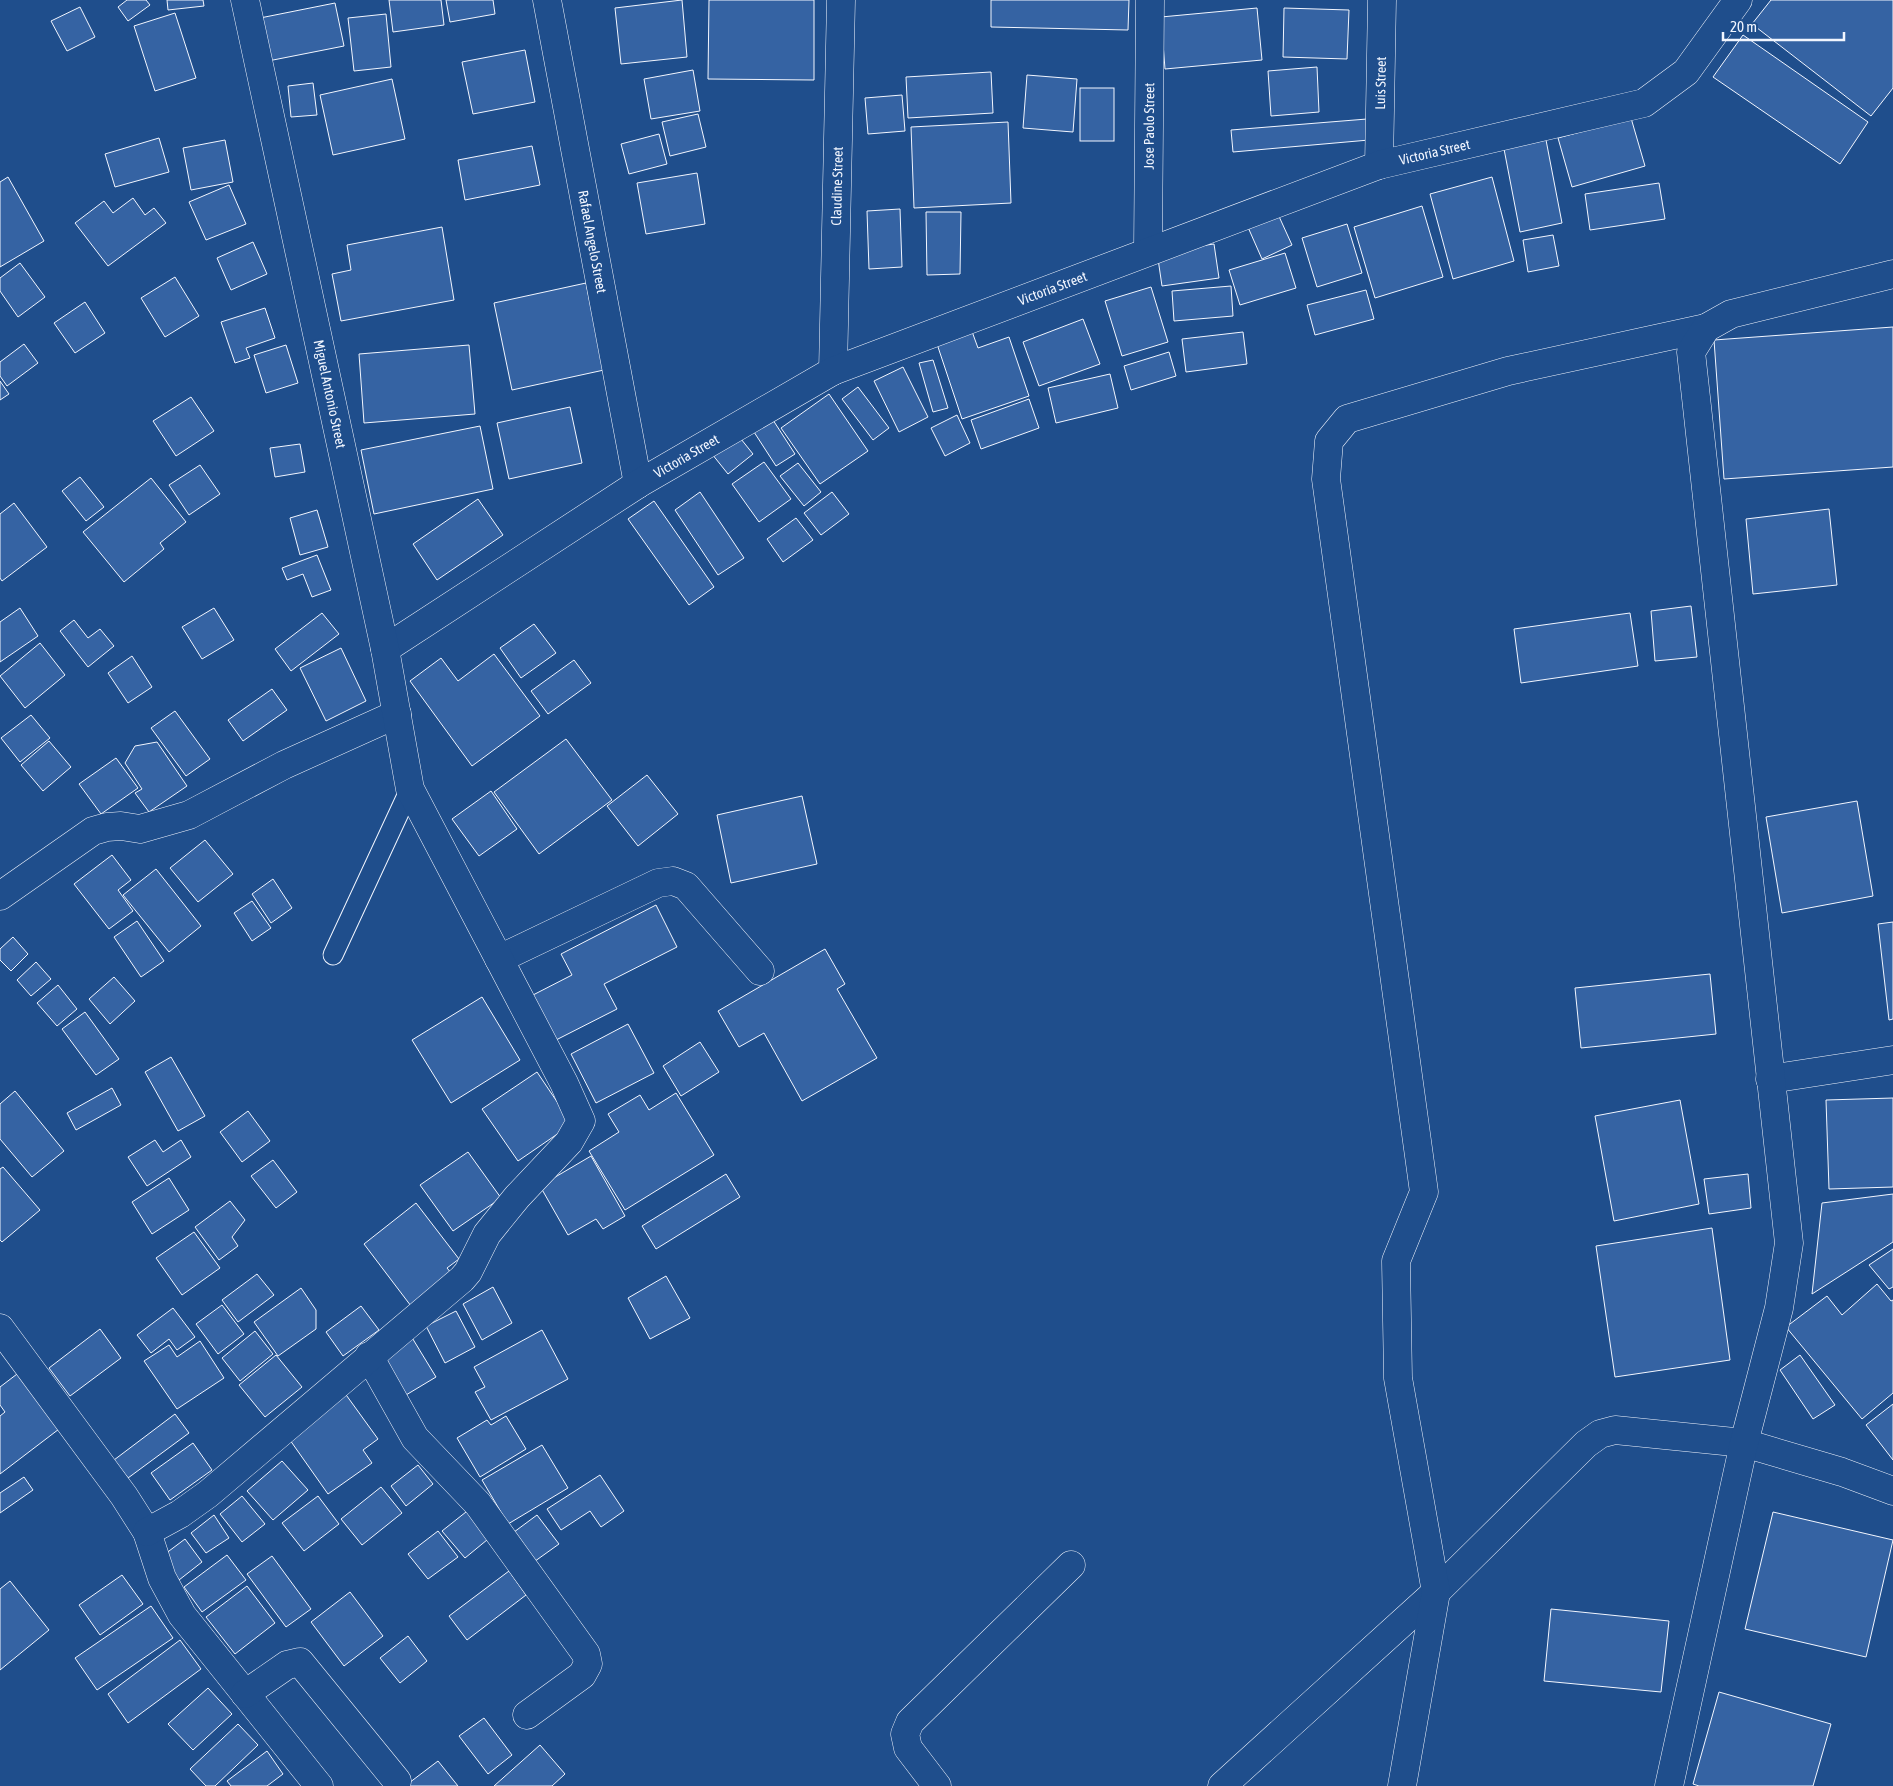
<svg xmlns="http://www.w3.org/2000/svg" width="1893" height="1786" font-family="'Asap Condensed',sans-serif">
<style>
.building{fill:#3563a3;stroke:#f2f6ff}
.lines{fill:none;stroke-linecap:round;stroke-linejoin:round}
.lane-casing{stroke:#f2f6ff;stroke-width:21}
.street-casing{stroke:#f2f6ff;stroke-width:29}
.lane{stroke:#1f4e8c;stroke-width:19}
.street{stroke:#1f4e8c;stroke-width:28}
.labels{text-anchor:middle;stroke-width:4;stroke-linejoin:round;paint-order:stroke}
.street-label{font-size:14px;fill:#f2f6ff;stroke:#1f4e8c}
</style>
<rect width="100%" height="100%" fill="#1f4e8c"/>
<g class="building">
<path d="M 127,0 L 146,0 L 150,5 L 128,21 L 118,7 Z"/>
<path d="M 167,0 L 203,0 L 204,6 L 168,10 Z"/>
<path d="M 389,0 L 441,0 L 444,25 L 393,32 Z"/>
<path d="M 446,0 L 493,0 L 495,14 L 450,22 Z"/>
<path d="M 682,0 L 687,57 L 621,64 L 615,8 Z"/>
<path d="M 709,0 L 814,0 L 814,80 L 708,79 Z"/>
<path d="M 991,0 L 1129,0 L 1128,30 L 991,27 Z"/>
<path d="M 1771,0 L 1893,0 L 1893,88 L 1871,116 L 1752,24 Z"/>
<path d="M 335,3 L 344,46 L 268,61 L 260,18 Z"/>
<path d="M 80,7 L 95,37 L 67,51 L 51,21 Z"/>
<path d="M 1257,8 L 1262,60 L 1165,69 L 1161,17 Z"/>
<path d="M 1284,8 L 1349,10 L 1347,59 L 1283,57 Z"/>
<path d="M 175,13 L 196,78 L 155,91 L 134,26 Z"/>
<path d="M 386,14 L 391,67 L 354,71 L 348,18 Z"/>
<path d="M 1743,35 L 1868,122 L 1840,164 L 1713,77 Z"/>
<path d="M 525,50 L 535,102 L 473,114 L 462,62 Z"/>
<path d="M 1317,67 L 1319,112 L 1271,116 L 1268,71 Z"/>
<path d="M 693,70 L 700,111 L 651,119 L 644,79 Z"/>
<path d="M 991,72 L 993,113 L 908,118 L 906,77 Z"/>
<path d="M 1027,75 L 1077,79 L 1073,132 L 1023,128 Z"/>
<path d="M 392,79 L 405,139 L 333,155 L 320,95 Z"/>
<path d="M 313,83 L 317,115 L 291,117 L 288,86 Z"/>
<rect x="1080" y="88" width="34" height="53"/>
<path d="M 902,95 L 905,131 L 868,134 L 865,98 Z"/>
<path d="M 698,114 L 706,147 L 670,156 L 662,122 Z"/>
<path d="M 1631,118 L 1645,166 L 1572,187 L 1558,138 Z"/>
<path d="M 1367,119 L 1369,140 L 1233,152 L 1231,130 Z"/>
<path d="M 1008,122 L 1011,203 L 914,208 L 911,127 Z"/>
<path d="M 659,134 L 667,164 L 629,174 L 621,144 Z"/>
<path d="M 159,138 L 169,172 L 115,187 L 105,154 Z"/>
<path d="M 225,140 L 233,182 L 191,190 L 183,148 Z"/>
<path d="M 1546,140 L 1562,223 L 1520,232 L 1504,149 Z"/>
<path d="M 532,146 L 540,185 L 465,200 L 458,160 Z"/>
<path d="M 697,173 L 705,224 L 646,234 L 637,183 Z"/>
<path d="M 8,177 L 44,241 L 0,267 L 0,182 Z"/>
<path d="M 1492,177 L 1514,261 L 1453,279 L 1430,194 Z"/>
<path d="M 1659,183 L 1665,219 L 1590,230 L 1585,194 Z"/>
<path d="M 229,185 L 246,224 L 206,240 L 189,202 Z"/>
<path d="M 133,198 L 145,215 L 154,208 L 166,223 L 108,266 L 75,223 L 104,201 L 113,213 Z"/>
<path d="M 1422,206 L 1443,277 L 1375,298 L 1354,227 Z"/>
<path d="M 900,209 L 902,267 L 869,269 L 867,211 Z"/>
<path d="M 926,212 L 961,212 L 960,274 L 927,275 Z"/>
<path d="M 1277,212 L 1292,245 L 1262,259 L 1247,225 Z"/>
<path d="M 1347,224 L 1362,273 L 1317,287 L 1302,238 Z"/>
<path d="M 442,227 L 454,300 L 341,321 L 332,274 L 351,270 L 347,245 Z"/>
<path d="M 1553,235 L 1559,266 L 1528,272 L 1523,240 Z"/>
<path d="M 253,242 L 267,274 L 231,290 L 217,258 Z"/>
<path d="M 1214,244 L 1219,278 L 1162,286 L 1157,252 Z"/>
<path d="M 1285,253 L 1296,288 L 1240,305 L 1229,270 Z"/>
<path d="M 20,263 L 45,297 L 18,317 L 0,291 L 0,278 Z"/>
<path d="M 175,277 L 199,316 L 165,337 L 141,298 Z"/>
<path d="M 586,283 L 604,370 L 512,390 L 494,303 Z"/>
<path d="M 1231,286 L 1233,316 L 1174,321 L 1172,291 Z"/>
<path d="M 1151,287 L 1168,342 L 1122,356 L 1105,301 Z"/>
<path d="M 1366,290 L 1374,319 L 1315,335 L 1307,305 Z"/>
<path d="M 85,302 L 105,333 L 75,353 L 54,323 Z"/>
<path d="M 265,308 L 275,338 L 246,348 L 250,358 L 235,363 L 221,322 Z"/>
<path d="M 1083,319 L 1100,364 L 1039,386 L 1023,342 Z"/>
<path d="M 970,326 L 978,348 L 1009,337 L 1029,396 L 962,419 L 935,338 Z"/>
<path d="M 1893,327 L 1893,467 L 1724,479 L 1714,340 Z"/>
<path d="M 1243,332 L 1247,364 L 1186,372 L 1182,339 Z"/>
<path d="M 24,344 L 38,363 L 7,386 L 0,376 L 0,362 Z"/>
<path d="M 286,345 L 298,383 L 266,393 L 254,355 Z"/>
<path d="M 469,345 L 475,414 L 364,423 L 359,354 Z"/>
<path d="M 1169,352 L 1176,376 L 1131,390 L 1124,366 Z"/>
<path d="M 933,360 L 948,408 L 933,412 L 919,363 Z"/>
<path d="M 903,367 L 928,417 L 899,432 L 874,381 Z"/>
<path d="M 1110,374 L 1118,408 L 1056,423 L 1048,388 Z"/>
<path d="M 0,381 L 9,394 L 0,400 Z"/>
<path d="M 858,387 L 889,428 L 873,440 L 842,399 Z"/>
<path d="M 829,394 L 868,451 L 820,484 L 781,428 Z"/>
<path d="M 191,397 L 214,431 L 176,456 L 153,421 Z"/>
<path d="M 1029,399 L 1039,428 L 981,449 L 971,420 Z"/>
<path d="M 570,407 L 582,463 L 509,479 L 497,423 Z"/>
<path d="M 957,415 L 970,443 L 945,456 L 931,428 Z"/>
<path d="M 773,420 L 795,454 L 776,466 L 754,432 Z"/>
<path d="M 480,426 L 493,489 L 374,514 L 361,450 Z"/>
<path d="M 737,434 L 753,454 L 728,474 L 712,454 Z"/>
<path d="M 300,444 L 305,472 L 275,477 L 270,448 Z"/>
<path d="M 764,462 L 791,499 L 759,522 L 732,484 Z"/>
<path d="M 798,463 L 821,492 L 804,506 L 780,476 Z"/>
<path d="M 200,465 L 220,494 L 189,515 L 169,485 Z"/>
<path d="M 80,477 L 104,507 L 86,521 L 62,491 Z"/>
<path d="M 151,478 L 186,522 L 160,543 L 164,549 L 124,582 L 83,532 Z"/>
<path d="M 700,492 L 744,558 L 718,575 L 675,510 Z"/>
<path d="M 832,492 L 849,514 L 821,535 L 804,513 Z"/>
<path d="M 478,499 L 503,535 L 437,580 L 413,544 Z"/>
<path d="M 654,501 L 714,587 L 689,605 L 628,519 Z"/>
<path d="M 14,503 L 47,547 L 2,581 L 0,578 L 0,514 Z"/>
<path d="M 1829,509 L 1837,585 L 1753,594 L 1746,519 Z"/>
<path d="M 317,510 L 328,547 L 300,555 L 290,518 Z"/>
<path d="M 796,518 L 813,540 L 783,562 L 767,539 Z"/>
<path d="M 317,555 L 331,590 L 312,597 L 303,574 L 287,580 L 282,568 Z"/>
<path d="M 1691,606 L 1697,657 L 1655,661 L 1651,611 Z"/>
<path d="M 20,608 L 38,636 L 0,662 L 0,622 Z"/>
<path d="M 214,608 L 234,640 L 202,659 L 182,627 Z"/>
<path d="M 322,613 L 339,634 L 291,671 L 275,649 Z"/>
<path d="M 1630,613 L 1638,666 L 1521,683 L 1514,629 Z"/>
<path d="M 74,620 L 88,638 L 100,629 L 114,646 L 88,667 L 60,631 Z"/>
<path d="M 534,624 L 556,653 L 521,678 L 500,648 Z"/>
<path d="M 40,643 L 65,675 L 25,708 L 0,676 Z"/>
<path d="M 341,648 L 366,701 L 326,721 L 300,668 Z"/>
<path d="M 494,654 L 540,716 L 472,766 L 410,681 L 441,658 L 458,681 Z"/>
<path d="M 132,656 L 152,687 L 128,703 L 108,673 Z"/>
<path d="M 574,660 L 591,683 L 548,714 L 531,691 Z"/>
<path d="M 272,689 L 287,710 L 243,741 L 228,720 Z"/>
<path d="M 175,711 L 210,759 L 186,776 L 151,728 Z"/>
<path d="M 31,715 L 50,738 L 20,762 L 1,738 Z"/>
<path d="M 566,739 L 612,800 L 539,854 L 494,792 Z"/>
<path d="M 49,741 L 71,767 L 43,791 L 21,765 Z"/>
<path d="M 157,742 L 187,786 L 149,812 L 135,793 L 142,789 L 125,763 L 135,746 Z"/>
<path d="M 116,758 L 138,788 L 101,814 L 79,784 Z"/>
<path d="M 647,775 L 678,814 L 638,846 L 607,806 Z"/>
<path d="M 491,791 L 517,829 L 479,856 L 452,819 Z"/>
<path d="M 802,796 L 817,864 L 731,883 L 717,815 Z"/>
<path d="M 1857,801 L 1873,896 L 1782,913 L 1766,817 Z"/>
<path d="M 205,840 L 233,874 L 198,902 L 170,868 Z"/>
<path d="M 112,855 L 131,880 L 118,890 L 133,911 L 109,929 L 74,884 Z"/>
<path d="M 156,869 L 201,926 L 169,952 L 123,895 Z"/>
<path d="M 273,879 L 292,908 L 271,923 L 252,894 Z"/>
<path d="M 252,901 L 271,928 L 252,941 L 234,913 Z"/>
<path d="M 656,905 L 677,947 L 604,984 L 617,1009 L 556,1040 L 533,995 L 572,975 L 561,954 Z"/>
<path d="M 137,921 L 164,961 L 141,977 L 114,937 Z"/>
<path d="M 1893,922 L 1893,1019 L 1889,1020 L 1878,924 Z"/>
<path d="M 13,937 L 28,954 L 11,971 L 0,960 L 0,949 Z"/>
<path d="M 825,949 L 845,984 L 837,989 L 877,1058 L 802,1101 L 764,1033 L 739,1047 L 718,1011 Z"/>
<path d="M 36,962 L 51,979 L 31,996 L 17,980 Z"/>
<path d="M 1710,974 L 1716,1034 L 1581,1048 L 1575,988 Z"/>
<path d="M 114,977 L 135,1001 L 110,1024 L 89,999 Z"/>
<path d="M 58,985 L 77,1009 L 57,1026 L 37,1003 Z"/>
<path d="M 482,997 L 520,1060 L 451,1103 L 412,1040 Z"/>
<path d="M 85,1012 L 119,1059 L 96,1075 L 62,1029 Z"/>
<path d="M 628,1024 L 654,1073 L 596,1103 L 571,1054 Z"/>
<path d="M 700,1042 L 719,1072 L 681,1096 L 663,1066 Z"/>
<path d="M 171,1057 L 205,1116 L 178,1131 L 145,1072 Z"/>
<path d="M 537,1072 L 572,1124 L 518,1161 L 482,1109 Z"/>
<path d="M 112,1088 L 121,1105 L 76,1130 L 67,1113 Z"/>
<path d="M 15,1091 L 64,1151 L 32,1177 L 0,1139 L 0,1104 Z"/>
<path d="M 676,1093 L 714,1155 L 625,1210 L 589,1151 L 619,1132 L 608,1114 L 640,1095 L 649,1110 Z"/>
<path d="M 1893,1098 L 1893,1187 L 1829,1189 L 1826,1100 Z"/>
<path d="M 1680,1100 L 1699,1204 L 1614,1221 L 1595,1116 Z"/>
<path d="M 248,1111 L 270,1141 L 242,1162 L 220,1132 Z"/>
<path d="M 155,1140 L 163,1152 L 181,1140 L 191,1157 L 147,1186 L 128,1157 Z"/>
<path d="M 468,1152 L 501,1198 L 453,1231 L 420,1185 Z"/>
<path d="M 591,1156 L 625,1216 L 603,1229 L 596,1219 L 568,1235 L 540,1186 Z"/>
<path d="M 273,1160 L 297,1192 L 276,1208 L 251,1176 Z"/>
<path d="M 3,1167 L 40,1210 L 2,1242 L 0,1240 L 0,1169 Z"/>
<path d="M 726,1174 L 740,1197 L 656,1249 L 642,1226 Z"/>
<path d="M 1748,1174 L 1751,1208 L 1709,1214 L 1704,1179 Z"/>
<path d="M 169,1178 L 189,1210 L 152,1234 L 132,1202 Z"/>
<path d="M 1893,1194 L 1893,1242 L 1812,1294 L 1822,1203 Z"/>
<path d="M 230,1201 L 245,1220 L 232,1237 L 238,1246 L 219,1260 L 195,1227 Z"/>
<path d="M 416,1203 L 459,1259 L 447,1268 L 452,1274 L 411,1306 L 364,1244 Z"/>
<path d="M 1712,1228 L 1730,1360 L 1615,1377 L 1596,1246 Z"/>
<path d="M 194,1232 L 220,1268 L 182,1295 L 156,1258 Z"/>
<path d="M 1893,1249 L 1893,1287 L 1889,1289 L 1869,1265 Z"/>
<path d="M 257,1274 L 274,1295 L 238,1322 L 222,1300 Z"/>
<path d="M 666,1276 L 690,1318 L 650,1339 L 628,1298 Z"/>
<path d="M 1877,1284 L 1891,1301 L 1893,1300 L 1893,1393 L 1862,1419 L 1786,1327 L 1827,1296 L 1842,1315 Z"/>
<path d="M 493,1287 L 512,1323 L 482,1340 L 463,1304 Z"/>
<path d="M 301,1288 L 316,1310 L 316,1329 L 278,1356 L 254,1322 Z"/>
<path d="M 222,1305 L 244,1334 L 218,1354 L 196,1324 Z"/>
<path d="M 361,1306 L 379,1330 L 343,1356 L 326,1332 Z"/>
<path d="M 173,1308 L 195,1337 L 177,1350 L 169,1339 L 151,1353 L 137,1335 Z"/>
<path d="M 456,1311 L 475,1347 L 445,1363 L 426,1326 Z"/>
<path d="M 100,1329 L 121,1358 L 70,1396 L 49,1368 Z"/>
<path d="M 542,1330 L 568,1379 L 491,1420 L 475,1392 L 485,1387 L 474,1367 Z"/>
<path d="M 255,1331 L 273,1354 L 240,1381 L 222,1358 Z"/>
<path d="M 411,1336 L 436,1377 L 401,1398 L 376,1357 Z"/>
<path d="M 200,1341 L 224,1378 L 177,1409 L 144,1361 L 169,1345 L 177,1357 Z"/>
<path d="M 276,1355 L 302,1387 L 265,1417 L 239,1385 Z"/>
<path d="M 1800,1355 L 1835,1405 L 1813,1419 L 1780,1370 Z"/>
<path d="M 21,1371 L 63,1426 L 0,1474 L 0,1416 L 5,1412 L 0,1405 L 0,1387 Z"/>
<path d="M 344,1392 L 378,1439 L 363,1450 L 372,1463 L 328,1494 L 285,1433 Z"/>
<path d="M 1893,1404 L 1893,1460 L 1866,1425 Z"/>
<path d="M 175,1414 L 189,1433 L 128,1478 L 114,1460 Z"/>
<path d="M 506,1416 L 526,1449 L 480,1477 L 457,1438 L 487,1420 L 491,1425 Z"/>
<path d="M 193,1443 L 212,1470 L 170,1500 L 151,1473 Z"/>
<path d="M 542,1445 L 568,1488 L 508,1524 L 482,1480 Z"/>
<path d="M 282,1461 L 308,1490 L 273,1520 L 247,1491 Z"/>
<path d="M 418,1465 L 433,1484 L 406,1506 L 391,1486 Z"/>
<path d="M 600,1475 L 624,1511 L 601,1527 L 590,1511 L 561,1530 L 547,1509 Z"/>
<path d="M 24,1477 L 33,1490 L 0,1513 L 0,1493 Z"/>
<path d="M 381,1487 L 402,1513 L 362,1545 L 341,1519 Z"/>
<path d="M 242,1496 L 265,1524 L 242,1542 L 220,1514 Z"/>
<path d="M 318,1496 L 339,1524 L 304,1551 L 282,1523 Z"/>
<path d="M 471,1508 L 493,1535 L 465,1558 L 442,1531 Z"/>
<path d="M 1773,1512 L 1893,1540 L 1866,1657 L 1745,1629 Z"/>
<path d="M 214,1515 L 229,1538 L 206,1553 L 191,1533 Z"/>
<path d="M 537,1515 L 559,1544 L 531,1564 L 510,1535 Z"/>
<path d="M 438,1531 L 458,1557 L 428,1579 L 408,1554 Z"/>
<path d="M 185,1539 L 202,1562 L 179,1580 L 161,1557 Z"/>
<path d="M 227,1555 L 246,1580 L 202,1612 L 184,1587 Z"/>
<path d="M 272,1556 L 311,1609 L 286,1627 L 247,1574 Z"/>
<path d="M 509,1571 L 526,1595 L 467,1640 L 449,1616 Z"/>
<path d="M 122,1575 L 143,1604 L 100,1635 L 79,1605 Z"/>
<path d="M 10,1581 L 49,1630 L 0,1670 L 0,1589 Z"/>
<path d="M 247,1586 L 275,1623 L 235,1654 L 206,1617 Z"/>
<path d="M 350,1592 L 383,1636 L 344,1666 L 311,1622 Z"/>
<path d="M 151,1606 L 173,1638 L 97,1690 L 75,1658 Z"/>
<path d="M 1551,1609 L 1669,1621 L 1661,1692 L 1544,1681 Z"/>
<path d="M 408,1636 L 427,1661 L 400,1683 L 380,1658 Z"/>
<path d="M 180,1640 L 201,1669 L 128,1723 L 108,1694 Z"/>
<path d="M 208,1688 L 232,1714 L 193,1750 L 168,1724 Z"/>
<path d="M 1719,1692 L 1831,1724 L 1813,1786 L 1699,1786 L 1693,1784 Z"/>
<path d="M 484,1718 L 512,1755 L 488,1774 L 459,1736 Z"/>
<path d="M 238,1724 L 258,1745 L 215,1786 L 206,1786 L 190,1769 Z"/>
<path d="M 540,1745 L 565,1774 L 552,1786 L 494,1786 Z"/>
<path d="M 267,1751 L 283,1774 L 267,1786 L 231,1786 L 227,1781 Z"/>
<path d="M 438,1761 L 458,1786 L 405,1786 Z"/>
</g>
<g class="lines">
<defs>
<path id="lane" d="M 333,955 L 410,789"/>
<g id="street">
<path id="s1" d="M 547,0 L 638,484"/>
<path id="s2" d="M 1379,165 L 1382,0"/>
<path id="s3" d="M 1148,251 L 1150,0"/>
<path id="s4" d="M 833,371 L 841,0"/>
<path id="s5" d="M 385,649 L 638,484 L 833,371 L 1379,165 L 1644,103 L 1686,72 L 1738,0"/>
<path d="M 0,896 L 93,831 L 107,827 L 121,826 L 140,829 L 189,815 L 284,765 L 397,714"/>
<path d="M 499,959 L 658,883 L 673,881 L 686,886 L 760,971"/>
<path d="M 1770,1079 L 1893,1060"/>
<path d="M 0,1328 L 124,1496 L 147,1532 L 162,1578 L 182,1615 L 319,1786"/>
<path d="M 369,1356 L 415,1438 L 478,1504 L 586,1654 L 588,1664 L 582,1675 L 527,1715"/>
<path d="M 147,1532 L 180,1514 L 208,1494 L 462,1279 L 468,1272 L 487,1234 L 517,1197 L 569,1142 L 581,1121 L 564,1083 L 410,789 L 385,649 L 245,0"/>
<path d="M 245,1694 L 287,1665 L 300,1662 L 397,1781"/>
<path d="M 937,1786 L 908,1748 L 905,1734 L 910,1722 L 1071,1565"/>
<path d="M 1222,1786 L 1436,1592 L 1586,1444 L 1600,1434 L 1615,1430 L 1744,1443 L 1842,1472 L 1893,1491"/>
<path d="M 1402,1786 L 1436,1592 L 1398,1378 L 1396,1261 L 1424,1192 L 1326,479 L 1329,441 L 1347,419 L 1508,371 L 1706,328"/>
<path d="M 1669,1786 L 1744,1443 L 1779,1308 L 1789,1243 L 1691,352 L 1706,328 L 1731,314 L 1893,274"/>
</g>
</defs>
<use href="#lane" class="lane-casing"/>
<use href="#street" class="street-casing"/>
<use href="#lane" class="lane"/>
<use href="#street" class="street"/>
</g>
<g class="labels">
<g class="street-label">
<text dy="5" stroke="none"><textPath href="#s2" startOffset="82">Luis Street</textPath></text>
<text dy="5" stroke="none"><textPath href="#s3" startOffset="125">Jose Paolo Street</textPath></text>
<text dy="5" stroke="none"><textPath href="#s5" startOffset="1168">Victoria Street</textPath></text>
<text dy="5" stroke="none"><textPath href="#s4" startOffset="185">Claudine Street</textPath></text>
<text dy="5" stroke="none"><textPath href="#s1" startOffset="246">Rafael Angelo Street</textPath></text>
<text dy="5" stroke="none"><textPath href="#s5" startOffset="762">Victoria Street</textPath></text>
<text transform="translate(330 394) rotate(78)" y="5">Miguel Antonio Street</text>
<text dy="5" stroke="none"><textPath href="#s5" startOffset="358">Victoria Street</textPath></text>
</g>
</g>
<path d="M1723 32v8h121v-8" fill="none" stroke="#f2f6ff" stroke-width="2.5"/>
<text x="1730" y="32" font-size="15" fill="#f2f6ff" stroke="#1f4e8c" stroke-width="4" paint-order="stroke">20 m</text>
</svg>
